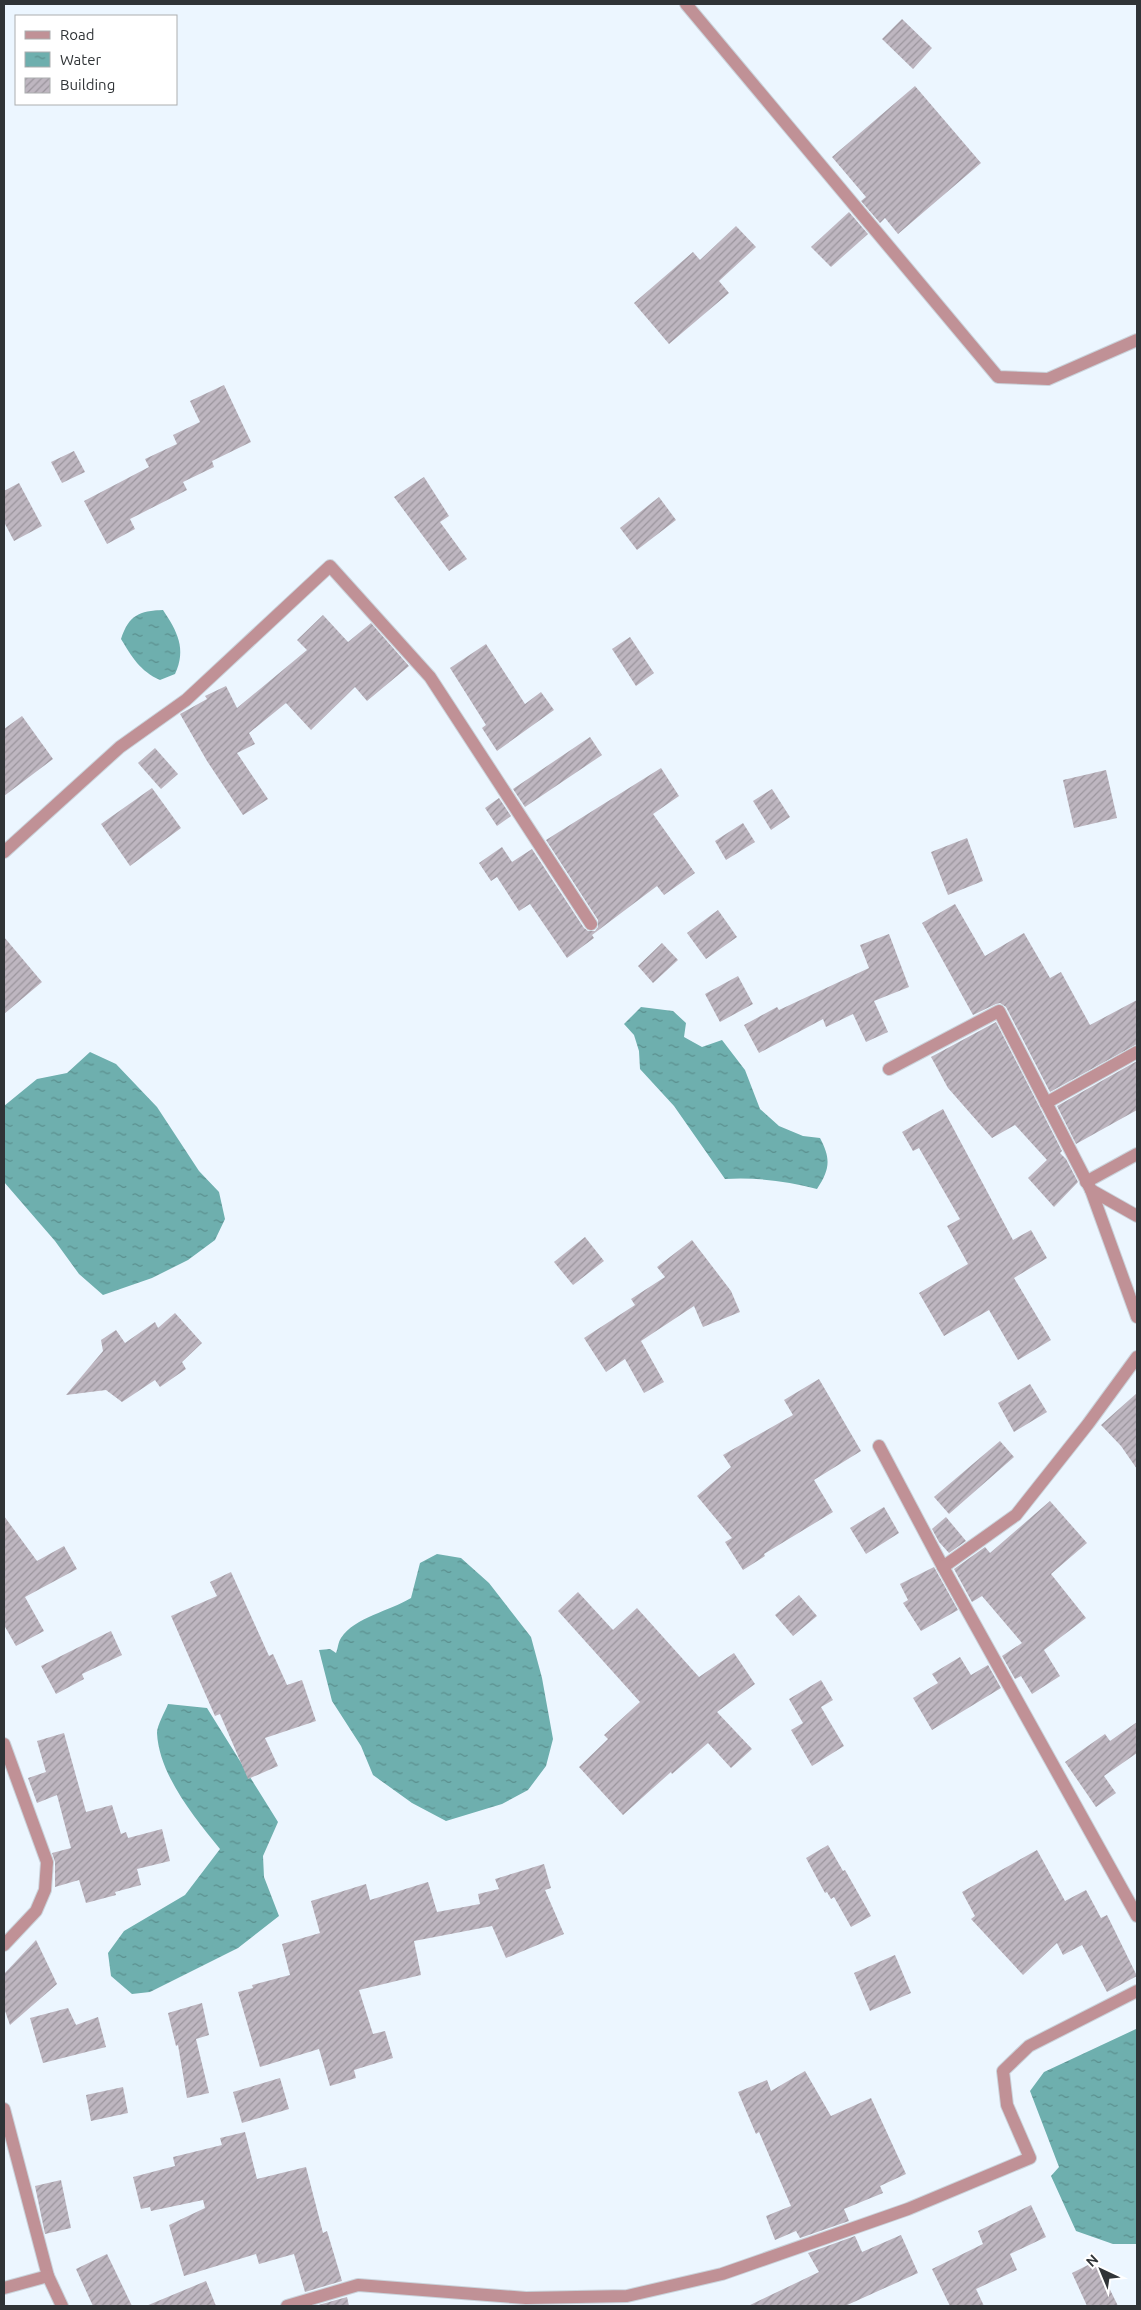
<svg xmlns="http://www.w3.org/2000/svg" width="1141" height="2310" font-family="Ubuntu,sans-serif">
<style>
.water{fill:url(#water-ripples)}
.building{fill:url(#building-hatch)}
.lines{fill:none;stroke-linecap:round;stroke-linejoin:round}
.minor-casing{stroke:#cad3db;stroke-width:14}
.minor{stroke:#c09196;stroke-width:12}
</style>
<defs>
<pattern id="water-ripples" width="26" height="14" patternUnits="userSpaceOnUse" patternTransform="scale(1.25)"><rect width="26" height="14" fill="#6eafae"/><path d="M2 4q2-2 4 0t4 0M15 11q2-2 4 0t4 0" fill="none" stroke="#5b8f8e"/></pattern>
<pattern id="building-hatch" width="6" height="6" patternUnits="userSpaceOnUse" patternTransform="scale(1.25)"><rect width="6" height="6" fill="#beb6c0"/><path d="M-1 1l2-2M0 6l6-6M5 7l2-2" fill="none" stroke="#9b959d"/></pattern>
</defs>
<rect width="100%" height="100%" fill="#ecf6ff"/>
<g class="water">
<path d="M 163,610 C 177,631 187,649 175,674 L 160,680 C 140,671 132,657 121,639 C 129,615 139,611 163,610 Z"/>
<path d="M 641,1007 L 673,1011 L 686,1023 L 684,1037 L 702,1047 L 722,1040 L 745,1070 L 760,1109 L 779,1126 L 803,1136 L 820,1138 C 831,1159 830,1169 817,1189 C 787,1181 755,1177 725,1179 L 674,1106 L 640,1069 L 639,1051 L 634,1035 L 624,1024 Z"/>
<path d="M 90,1052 L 116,1064 L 157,1107 L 199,1171 L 219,1192 L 225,1219 L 215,1240 L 188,1260 L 152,1278 L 103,1295 L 79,1274 L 55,1241 L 4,1182 L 4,1106 L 37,1079 L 67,1073 Z"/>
<path d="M 437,1554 L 461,1558 L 489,1583 L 531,1637 L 542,1678 L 553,1739 L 546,1766 L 528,1790 L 502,1804 L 446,1821 L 412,1803 L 373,1775 L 361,1746 L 332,1701 L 319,1650 L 330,1649 L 336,1653 C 338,1649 338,1642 341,1638 C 355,1617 390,1611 411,1598 L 420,1563 Z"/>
<path d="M 168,1704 L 207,1708 L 278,1822 L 263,1856 L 264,1877 L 279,1916 L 238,1948 L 150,1992 L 132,1994 L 111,1976 L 108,1953 L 124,1931 L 185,1895 L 220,1849 C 195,1818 159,1775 157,1733 C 157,1725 165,1712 168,1704 Z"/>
<path d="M 1136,2029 L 1137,2244 L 1113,2244 L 1076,2231 L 1051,2176 L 1059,2167 L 1030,2091 L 1044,2072 Z"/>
</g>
<g class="building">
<path d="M 902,19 L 932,48 L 913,69 L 882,39 Z"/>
<path d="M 915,86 L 981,163 L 898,234 L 885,218 L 880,223 L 861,201 L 866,197 L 832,157 Z"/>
<path d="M 849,212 L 868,234 L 831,267 L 811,247 Z"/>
<path d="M 736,226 L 756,247 L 719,281 L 729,293 L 669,344 L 634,303 L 693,252 L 700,260 Z"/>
<path d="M 224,385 L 251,442 L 212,461 L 214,467 L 183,482 L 187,490 L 130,519 L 135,529 L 107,544 L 84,501 L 149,467 L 145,459 L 177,444 L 173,435 L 200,422 L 190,401 Z"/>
<path d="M 74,451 L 85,472 L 62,483 L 51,462 Z"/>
<path d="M 424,477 L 449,516 L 440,522 L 467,559 L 449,571 L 394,497 Z"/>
<path d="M 19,483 L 42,526 L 14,541 L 4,522 L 4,491 Z"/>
<path d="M 659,497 L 676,520 L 637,550 L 620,528 Z"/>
<path d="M 323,615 L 348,642 L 371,623 L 409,666 L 367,701 L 355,687 L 311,730 L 286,703 L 249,733 L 255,744 L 237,753 L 268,799 L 243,815 L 207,761 L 180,714 L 207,699 L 205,696 L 226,686 L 237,708 L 307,650 L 297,640 Z"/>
<path d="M 630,637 L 654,673 L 636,686 L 612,649 Z"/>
<path d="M 486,644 L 525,704 L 541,692 L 554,710 L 497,751 L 482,728 L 486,725 L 450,668 Z"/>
<path d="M 22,716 L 53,759 L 4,796 L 4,729 Z"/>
<path d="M 590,737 L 602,755 L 525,807 L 513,789 Z"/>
<path d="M 155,748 L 178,774 L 161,789 L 138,763 Z"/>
<path d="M 661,768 L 679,796 L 653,814 L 695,873 L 664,895 L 657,886 L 592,935 L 594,938 L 567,958 L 530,904 L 519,911 L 497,877 L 491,881 L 479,863 L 502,847 L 512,862 L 532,849 L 584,928 L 588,931 L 595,931 L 598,927 L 598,920 L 546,840 Z"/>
<path d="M 1106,770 L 1117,818 L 1074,828 L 1063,780 Z"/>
<path d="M 152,788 L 181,828 L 130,866 L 101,824 Z"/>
<path d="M 772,789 L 790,817 L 771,830 L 753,801 Z"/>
<path d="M 499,798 L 511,816 L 497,826 L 485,808 Z"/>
<path d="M 743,823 L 755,842 L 726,860 L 715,841 Z"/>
<path d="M 967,838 L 983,881 L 948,895 L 931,852 Z"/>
<path d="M 955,904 L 985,956 L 1024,933 L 1050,978 L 1061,972 L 1090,1025 L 1137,1000 L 1137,1044 L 1050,1092 L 1006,1007 L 1000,1003 L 996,1004 L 973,1015 L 922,923 Z"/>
<path d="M 718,910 L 737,937 L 706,959 L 687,933 Z"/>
<path d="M 889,934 L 909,987 L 874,1001 L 888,1032 L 866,1042 L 853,1014 L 826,1027 L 823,1019 L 759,1053 L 744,1025 L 777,1007 L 779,1010 L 869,968 L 860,945 Z"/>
<path d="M 4,937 L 42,982 L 4,1014 Z"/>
<path d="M 662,943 L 678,960 L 653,983 L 638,966 Z"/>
<path d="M 738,976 L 753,1004 L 720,1022 L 705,994 Z"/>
<path d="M 996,1022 L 1062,1151 L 1060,1153 L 1066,1159 L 1078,1182 L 1054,1207 L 1028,1178 L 1049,1158 L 1047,1160 L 1015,1125 L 992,1138 L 948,1088 L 931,1057 Z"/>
<path d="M 1137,1061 L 1137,1110 L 1076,1144 L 1057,1106 Z"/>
<path d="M 943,1109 L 1013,1240 L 1031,1230 L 1047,1258 L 1014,1278 L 1051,1340 L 1018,1360 L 989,1310 L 944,1336 L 919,1293 L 968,1264 L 947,1226 L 960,1219 L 919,1148 L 913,1151 L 902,1132 Z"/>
<path d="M 585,1237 L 604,1261 L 573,1285 L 554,1262 Z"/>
<path d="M 692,1240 L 731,1291 L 740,1312 L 703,1327 L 694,1306 L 641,1341 L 664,1382 L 644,1393 L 625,1359 L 606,1372 L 584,1338 L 635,1305 L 631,1299 L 665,1277 L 657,1267 Z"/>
<path d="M 175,1313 L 202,1343 L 182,1362 L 186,1369 L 160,1387 L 155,1380 L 122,1402 L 106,1390 L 66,1395 L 103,1351 L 101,1340 L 116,1330 L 125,1343 L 155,1322 L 158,1328 Z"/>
<path d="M 819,1379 L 861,1451 L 814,1480 L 833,1512 L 764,1554 L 765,1556 L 743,1570 L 725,1542 L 732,1538 L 697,1496 L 731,1467 L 723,1455 L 793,1415 L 784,1400 Z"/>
<path d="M 1030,1384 L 1047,1412 L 1014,1432 L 998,1403 Z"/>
<path d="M 1137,1393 L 1137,1469 L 1121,1446 L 1101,1425 Z"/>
<path d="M 1000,1441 L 1014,1457 L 949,1514 L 934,1497 Z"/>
<path d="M 1050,1501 L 1087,1543 L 1051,1574 L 1086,1618 L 1044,1650 L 1060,1676 L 1032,1694 L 1021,1676 L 1015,1679 L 1002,1656 L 1022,1643 L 982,1596 L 972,1602 L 954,1569 L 985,1547 L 990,1553 Z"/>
<path d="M 884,1507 L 899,1533 L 866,1554 L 850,1528 Z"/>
<path d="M 4,1516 L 37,1561 L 64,1546 L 77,1569 L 25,1597 L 44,1631 L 16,1646 L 4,1625 Z"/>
<path d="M 946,1517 L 966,1541 L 949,1553 L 939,1542 L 932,1529 Z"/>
<path d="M 934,1567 L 958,1610 L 921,1631 L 903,1603 L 908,1600 L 900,1584 Z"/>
<path d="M 231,1572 L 269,1656 L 273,1654 L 287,1685 L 302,1680 L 316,1721 L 265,1738 L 278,1766 L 248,1779 L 220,1714 L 215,1716 L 171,1616 L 217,1596 L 210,1582 Z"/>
<path d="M 578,1592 L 613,1630 L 637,1608 L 699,1677 L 734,1653 L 755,1684 L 717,1712 L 752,1749 L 731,1768 L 708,1743 L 672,1774 L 671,1772 L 653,1788 L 623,1815 L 579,1767 L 608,1739 L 604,1735 L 640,1702 L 558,1611 Z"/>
<path d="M 799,1595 L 817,1616 L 793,1636 L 775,1615 Z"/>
<path d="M 111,1631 L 122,1655 L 82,1674 L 84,1679 L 56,1694 L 41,1666 Z"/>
<path d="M 960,1657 L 971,1675 L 988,1665 L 1001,1688 L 932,1730 L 913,1698 L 938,1683 L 932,1674 Z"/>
<path d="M 821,1680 L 833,1700 L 821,1707 L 844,1746 L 812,1766 L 791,1730 L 803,1723 L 789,1699 Z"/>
<path d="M 1137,1722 L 1137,1753 L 1104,1776 L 1116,1793 L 1096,1807 L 1065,1762 L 1105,1734 L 1110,1741 Z"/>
<path d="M 64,1733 L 86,1812 L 112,1805 L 121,1834 L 126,1832 L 128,1838 L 162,1829 L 170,1861 L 137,1869 L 141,1885 L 115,1892 L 116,1895 L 86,1903 L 79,1880 L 55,1887 L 55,1862 L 52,1853 L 71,1848 L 57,1795 L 37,1803 L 28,1778 L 46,1772 L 37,1741 Z"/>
<path d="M 828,1845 L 843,1871 L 845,1870 L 871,1916 L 851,1927 L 834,1897 L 831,1899 L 827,1892 L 825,1893 L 806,1858 Z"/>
<path d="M 1037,1850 L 1065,1901 L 1086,1890 L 1101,1918 L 1107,1915 L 1137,1976 L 1107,1992 L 1082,1945 L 1063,1955 L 1057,1943 L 1023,1975 L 971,1919 L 975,1916 L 962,1892 Z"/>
<path d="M 544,1864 L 551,1888 L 545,1890 L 564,1934 L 506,1958 L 492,1926 L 414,1941 L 421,1975 L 359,1990 L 373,2034 L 385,2031 L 393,2058 L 354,2070 L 356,2078 L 330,2086 L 319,2049 L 260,2067 L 238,1992 L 253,1988 L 252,1985 L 290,1975 L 282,1944 L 320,1933 L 311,1901 L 366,1884 L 370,1900 L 428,1882 L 437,1912 L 480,1904 L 478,1894 L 499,1889 L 495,1879 Z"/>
<path d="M 36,1940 L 57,1984 L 10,2025 L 4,2008 L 4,1974 Z"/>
<path d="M 895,1955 L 911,1993 L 870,2011 L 854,1973 Z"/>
<path d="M 202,2003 L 209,2035 L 196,2039 L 209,2093 L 187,2098 L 178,2045 L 176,2046 L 168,2013 Z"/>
<path d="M 68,2008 L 76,2025 L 98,2017 L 106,2047 L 43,2063 L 30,2018 Z"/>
<path d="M 805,2071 L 831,2116 L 871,2098 L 906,2174 L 880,2186 L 883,2193 L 844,2209 L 849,2221 L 800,2238 L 796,2231 L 775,2240 L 766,2216 L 791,2206 L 759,2132 L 756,2134 L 738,2092 L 767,2080 L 771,2091 Z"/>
<path d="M 280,2078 L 289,2109 L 242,2123 L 233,2092 Z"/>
<path d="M 123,2087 L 128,2113 L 91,2121 L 86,2095 Z"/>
<path d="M 245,2132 L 257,2179 L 306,2167 L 323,2233 L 327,2231 L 342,2281 L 305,2292 L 294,2254 L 259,2264 L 256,2254 L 184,2276 L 169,2225 L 205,2208 L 203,2200 L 151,2211 L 150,2207 L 141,2209 L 133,2177 L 175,2166 L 173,2157 L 222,2145 L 220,2138 Z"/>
<path d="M 61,2180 L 71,2228 L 45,2234 L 35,2186 Z"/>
<path d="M 1031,2205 L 1046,2237 L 1010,2254 L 1017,2270 L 976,2289 L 984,2306 L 950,2306 L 932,2269 L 983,2244 L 978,2231 Z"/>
<path d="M 901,2235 L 918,2273 L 845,2306 L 748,2306 L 819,2272 L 808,2253 L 855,2236 L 862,2252 Z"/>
<path d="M 107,2254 L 132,2306 L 93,2306 L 76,2269 Z"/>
<path d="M 1096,2261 L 1118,2306 L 1087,2306 L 1072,2273 Z"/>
<path d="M 206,2281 L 216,2306 L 146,2306 Z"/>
<path d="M 347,2297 L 349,2306 L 315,2306 Z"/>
</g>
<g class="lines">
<defs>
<g id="minor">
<path d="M 686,4 L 998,377 L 1048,379 L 1137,340"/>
<path d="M 4,852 L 120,747 L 186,700 L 330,566 L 430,677 L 591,924"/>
<path d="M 889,1069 L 999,1011 L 1091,1190"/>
<path d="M 1046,1103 L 1137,1052"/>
<path d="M 1086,1182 L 1137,1154"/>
<path d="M 1137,1216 L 1091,1190 L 1137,1317"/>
<path d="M 879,1446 L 943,1567 L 1137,1916"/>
<path d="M 943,1567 L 1016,1515 L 1088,1424 L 1137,1357"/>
<path d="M 4,1744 L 47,1862 L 45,1890 L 36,1911 L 4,1945"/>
<path d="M 4,2109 L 48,2276 L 62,2306"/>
<path d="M 4,2288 L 48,2276"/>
<path d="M 287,2306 L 358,2285 L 526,2298 L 627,2296 L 722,2274 L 908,2209 L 1030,2158 L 1007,2105 L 1003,2071 L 1029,2046 L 1137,1991"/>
</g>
</defs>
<use href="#minor" class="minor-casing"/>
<use href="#minor" class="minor"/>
</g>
<rect width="1141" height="2310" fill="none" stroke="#303437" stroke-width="10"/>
<rect x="15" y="15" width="162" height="90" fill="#ffffff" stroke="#acaeaf"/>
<rect x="25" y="31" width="25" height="8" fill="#c09196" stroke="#acaeaf"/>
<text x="60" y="40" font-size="15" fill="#303437">Road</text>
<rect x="25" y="52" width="25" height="15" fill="url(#water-ripples)" stroke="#acaeaf"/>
<text x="60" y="65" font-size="15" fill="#303437">Water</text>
<rect x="25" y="78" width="25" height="15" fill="url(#building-hatch)" stroke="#acaeaf"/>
<text x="60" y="90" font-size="15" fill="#303437">Building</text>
<g transform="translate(1101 2270) rotate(316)" stroke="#ffffff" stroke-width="4" paint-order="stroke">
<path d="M0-4L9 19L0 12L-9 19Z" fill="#303437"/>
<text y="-8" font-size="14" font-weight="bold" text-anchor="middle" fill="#303437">N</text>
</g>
</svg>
